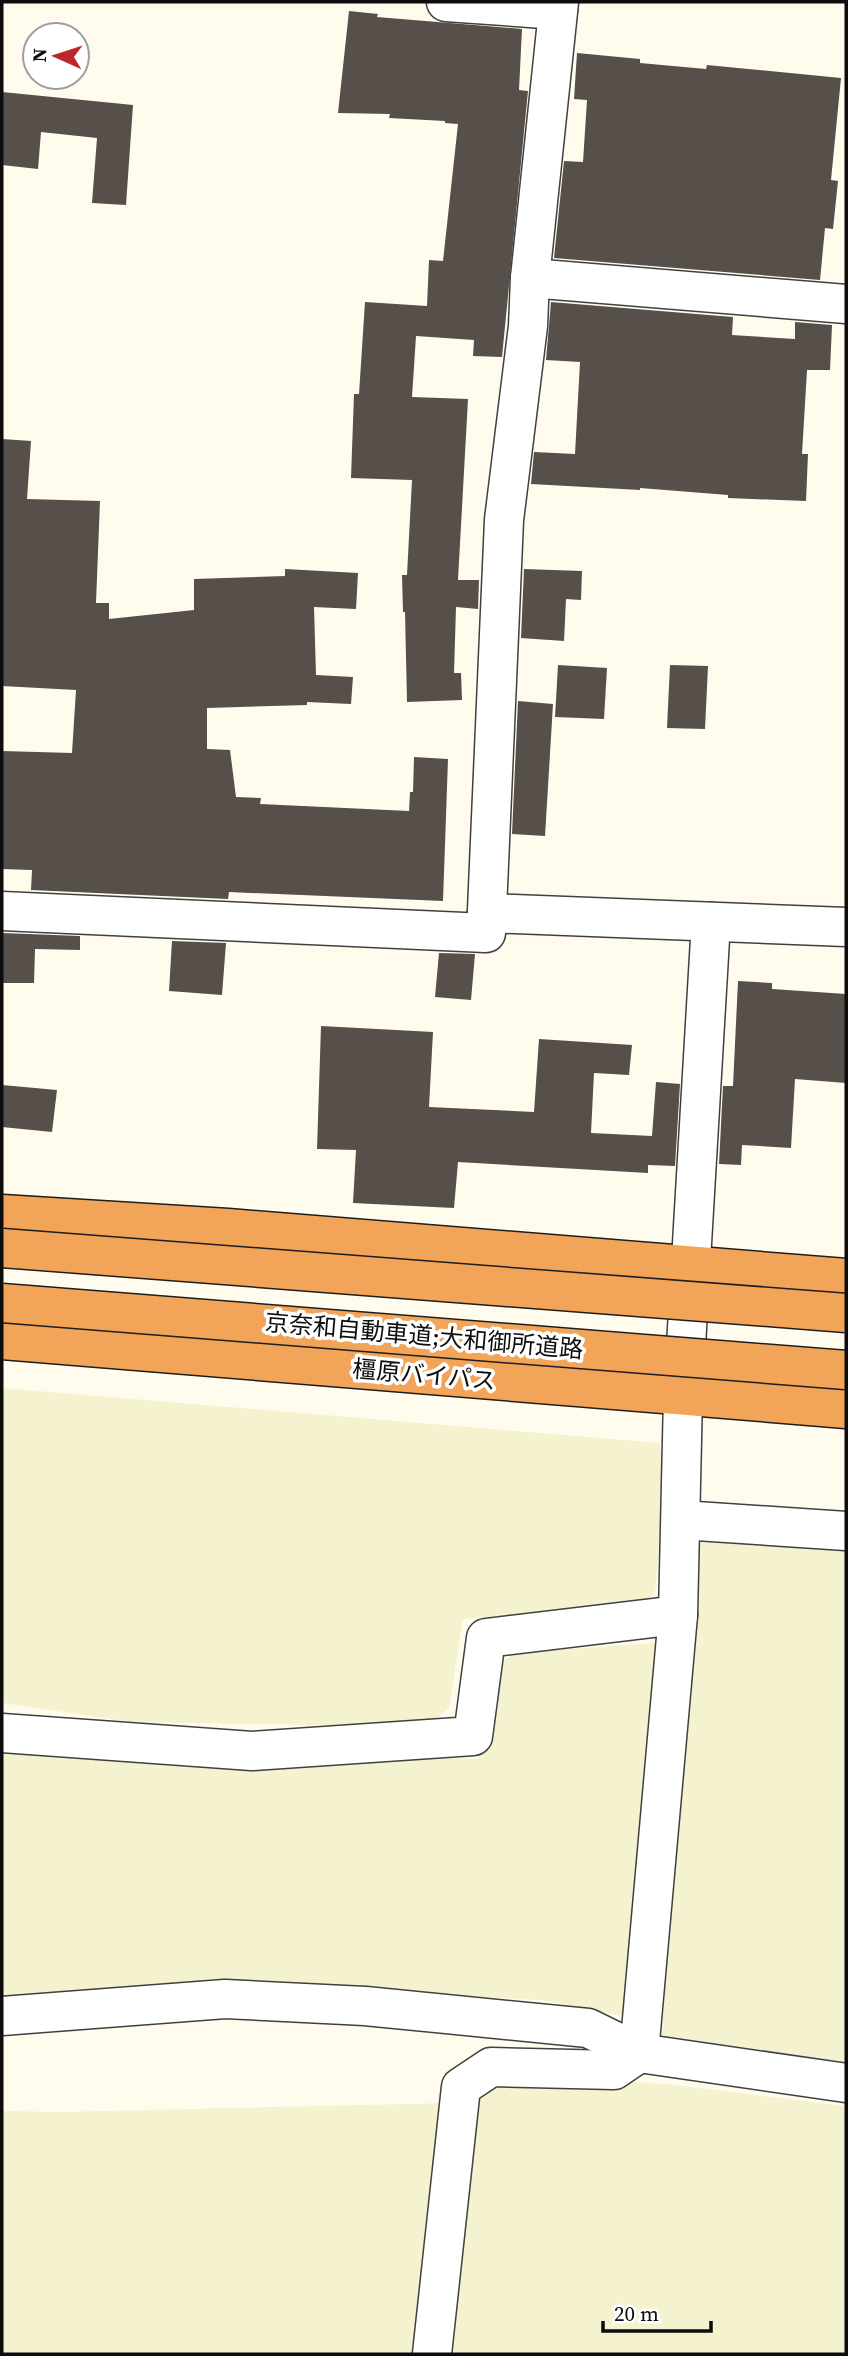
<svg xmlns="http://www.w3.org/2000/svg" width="848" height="2356" font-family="'Source Serif 4','Noto Sans JP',serif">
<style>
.farmland{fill:#f4f2cf}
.building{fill:#564f4a}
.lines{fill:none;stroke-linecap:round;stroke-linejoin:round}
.street-casing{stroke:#404040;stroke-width:41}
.highway-casing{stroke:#1e1e1e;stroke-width:41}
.street{stroke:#fff;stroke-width:38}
.highway{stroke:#f2a559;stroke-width:38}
.highway-bridge-casing{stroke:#1e1e1e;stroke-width:41;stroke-linecap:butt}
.highway-bridge{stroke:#f2a559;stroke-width:38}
.labels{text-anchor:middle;stroke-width:7;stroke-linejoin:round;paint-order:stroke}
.street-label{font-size:24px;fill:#0d0d0d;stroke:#fff}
</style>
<rect width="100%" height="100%" fill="#fffcee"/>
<g class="farmland">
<path d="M 2,1388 L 660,1443 L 663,1497 L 655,1593 L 642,1605 L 463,1619 L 449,1708 L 427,1727 L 132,1722 L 2,1703 Z"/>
<path d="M 709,1534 L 846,1545 L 846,2079 L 661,2048 L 695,1545 Z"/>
<path d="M 664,1642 L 638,2019 L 541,2000 L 224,1985 L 2,2006 L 2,1730 L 154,1752 L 478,1759 L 496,1664 L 517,1653 Z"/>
<path d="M 498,2075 L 667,2084 L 846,2106 L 846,2354 L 437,2354 L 464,2102 Z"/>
<path d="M 450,2103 L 421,2354 L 2,2354 L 2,2111 L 60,2112 Z"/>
</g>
<g class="building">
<path d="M 349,11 L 378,14 L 377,17 L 522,29 L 519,90 L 528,91 L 502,357 L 473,356 L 474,340 L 416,336 L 412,397 L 468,399 L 458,580 L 479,580 L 478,609 L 456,607 L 454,673 L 461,673 L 462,700 L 407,702 L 405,612 L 403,612 L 402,575 L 407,575 L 412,480 L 351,478 L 354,394 L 359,394 L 365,302 L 427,306 L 429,260 L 443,261 L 458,124 L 445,123 L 445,121 L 389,118 L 390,114 L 338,113 Z"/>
<path d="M 577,53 L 640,59 L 640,63 L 706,69 L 707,65 L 841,78 L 831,180 L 838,181 L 833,229 L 825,228 L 820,280 L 554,258 L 564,161 L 583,162 L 587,100 L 574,99 Z"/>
<path d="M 2,92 L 133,105 L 126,205 L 92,203 L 97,138 L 41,132 L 38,169 L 2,165 Z"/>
<path d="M 551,302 L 733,317 L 732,335 L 795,339 L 795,322 L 832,325 L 830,370 L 807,370 L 802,454 L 808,454 L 806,501 L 728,498 L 728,495 L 640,488 L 640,490 L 531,484 L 534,452 L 575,454 L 580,362 L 546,360 Z"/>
<path d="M 2,439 L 31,441 L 27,499 L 100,501 L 96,603 L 109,603 L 109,619 L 194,610 L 194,579 L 285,576 L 285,569 L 358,573 L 356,609 L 314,607 L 316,675 L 353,677 L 351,704 L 307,702 L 307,705 L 207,708 L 207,749 L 230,750 L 236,797 L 261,798 L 260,804 L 409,811 L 410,792 L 413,792 L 414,757 L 448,759 L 443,901 L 229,892 L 228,899 L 31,890 L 32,870 L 2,869 L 2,751 L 72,753 L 76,690 L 2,686 Z"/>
<path d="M 524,569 L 582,571 L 581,600 L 566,599 L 564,641 L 521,638 Z"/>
<path d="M 558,665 L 607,668 L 604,719 L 555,717 Z"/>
<path d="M 670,665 L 708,666 L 705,729 L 667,728 Z"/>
<path d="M 518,701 L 553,704 L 545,836 L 512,834 Z"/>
<path d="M 2,933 L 80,936 L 80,950 L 35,949 L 34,983 L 2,983 Z"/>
<path d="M 172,941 L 226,943 L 222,995 L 169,991 Z"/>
<path d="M 439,953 L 475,954 L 471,1000 L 435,997 Z"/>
<path d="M 738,981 L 772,983 L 772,989 L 846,994 L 846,1083 L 795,1079 L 791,1148 L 742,1145 L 741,1165 L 719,1164 L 723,1086 L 733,1086 Z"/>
<path d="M 321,1026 L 433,1032 L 429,1107 L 534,1112 L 539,1039 L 632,1045 L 629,1075 L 594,1073 L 591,1133 L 652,1136 L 656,1082 L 680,1084 L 675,1166 L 648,1165 L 648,1173 L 458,1162 L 454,1208 L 353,1203 L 356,1150 L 317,1149 Z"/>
<path d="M 2,1085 L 57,1090 L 52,1132 L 2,1127 Z"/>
</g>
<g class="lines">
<defs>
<g id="street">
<path d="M 446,2 L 558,10"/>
<path d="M 530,278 L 846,304"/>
<path d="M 2,911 L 486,933 L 504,520 L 528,326 L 530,278 L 559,2"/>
<path d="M 487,913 L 846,927"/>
<path d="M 681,1520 L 846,1531"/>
<path d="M 2,1733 L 252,1751 L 473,1736 L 486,1638 L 678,1615"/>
<path d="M 2,2016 L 225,1999 L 365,2006 L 588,2028 L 639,2053 L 846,2083"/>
<path d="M 432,2354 L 461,2087 L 491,2067 L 614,2070 L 639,2053 L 678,1615 L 683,1396 L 711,922"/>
</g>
<g id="highway">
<path d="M 2,1214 L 228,1228 L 846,1278"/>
<path d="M 2,1340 L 846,1409"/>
</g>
</defs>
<use href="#street" class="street-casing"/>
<use href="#highway" class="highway-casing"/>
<use href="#street" class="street"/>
<use href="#highway" class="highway"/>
<defs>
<g id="highway-bridge">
<path d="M 2,1248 L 846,1313"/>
<path d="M 2,1303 L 846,1370"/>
</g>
</defs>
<use href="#highway-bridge" class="highway-bridge-casing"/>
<use href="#highway-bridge" class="highway-bridge"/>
</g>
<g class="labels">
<g class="street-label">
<text transform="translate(424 1336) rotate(5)" y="8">京奈和自動車道;大和御所道路</text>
<text transform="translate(424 1375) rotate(5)" y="8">橿原バイパス</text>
</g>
</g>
<rect width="848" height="2356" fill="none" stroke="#0d0d0d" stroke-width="7"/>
<g transform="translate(56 56) rotate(273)"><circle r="33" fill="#ffffff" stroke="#9e9e9e" stroke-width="2"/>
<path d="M0-5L12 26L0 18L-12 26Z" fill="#bc2729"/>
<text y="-10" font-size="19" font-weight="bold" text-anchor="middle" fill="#0d0d0d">N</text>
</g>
<path d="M603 2321v10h108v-10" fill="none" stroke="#0d0d0d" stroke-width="3.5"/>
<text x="614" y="2321" font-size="21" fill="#0d0d0d" stroke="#ffffff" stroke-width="5" paint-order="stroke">20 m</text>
</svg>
